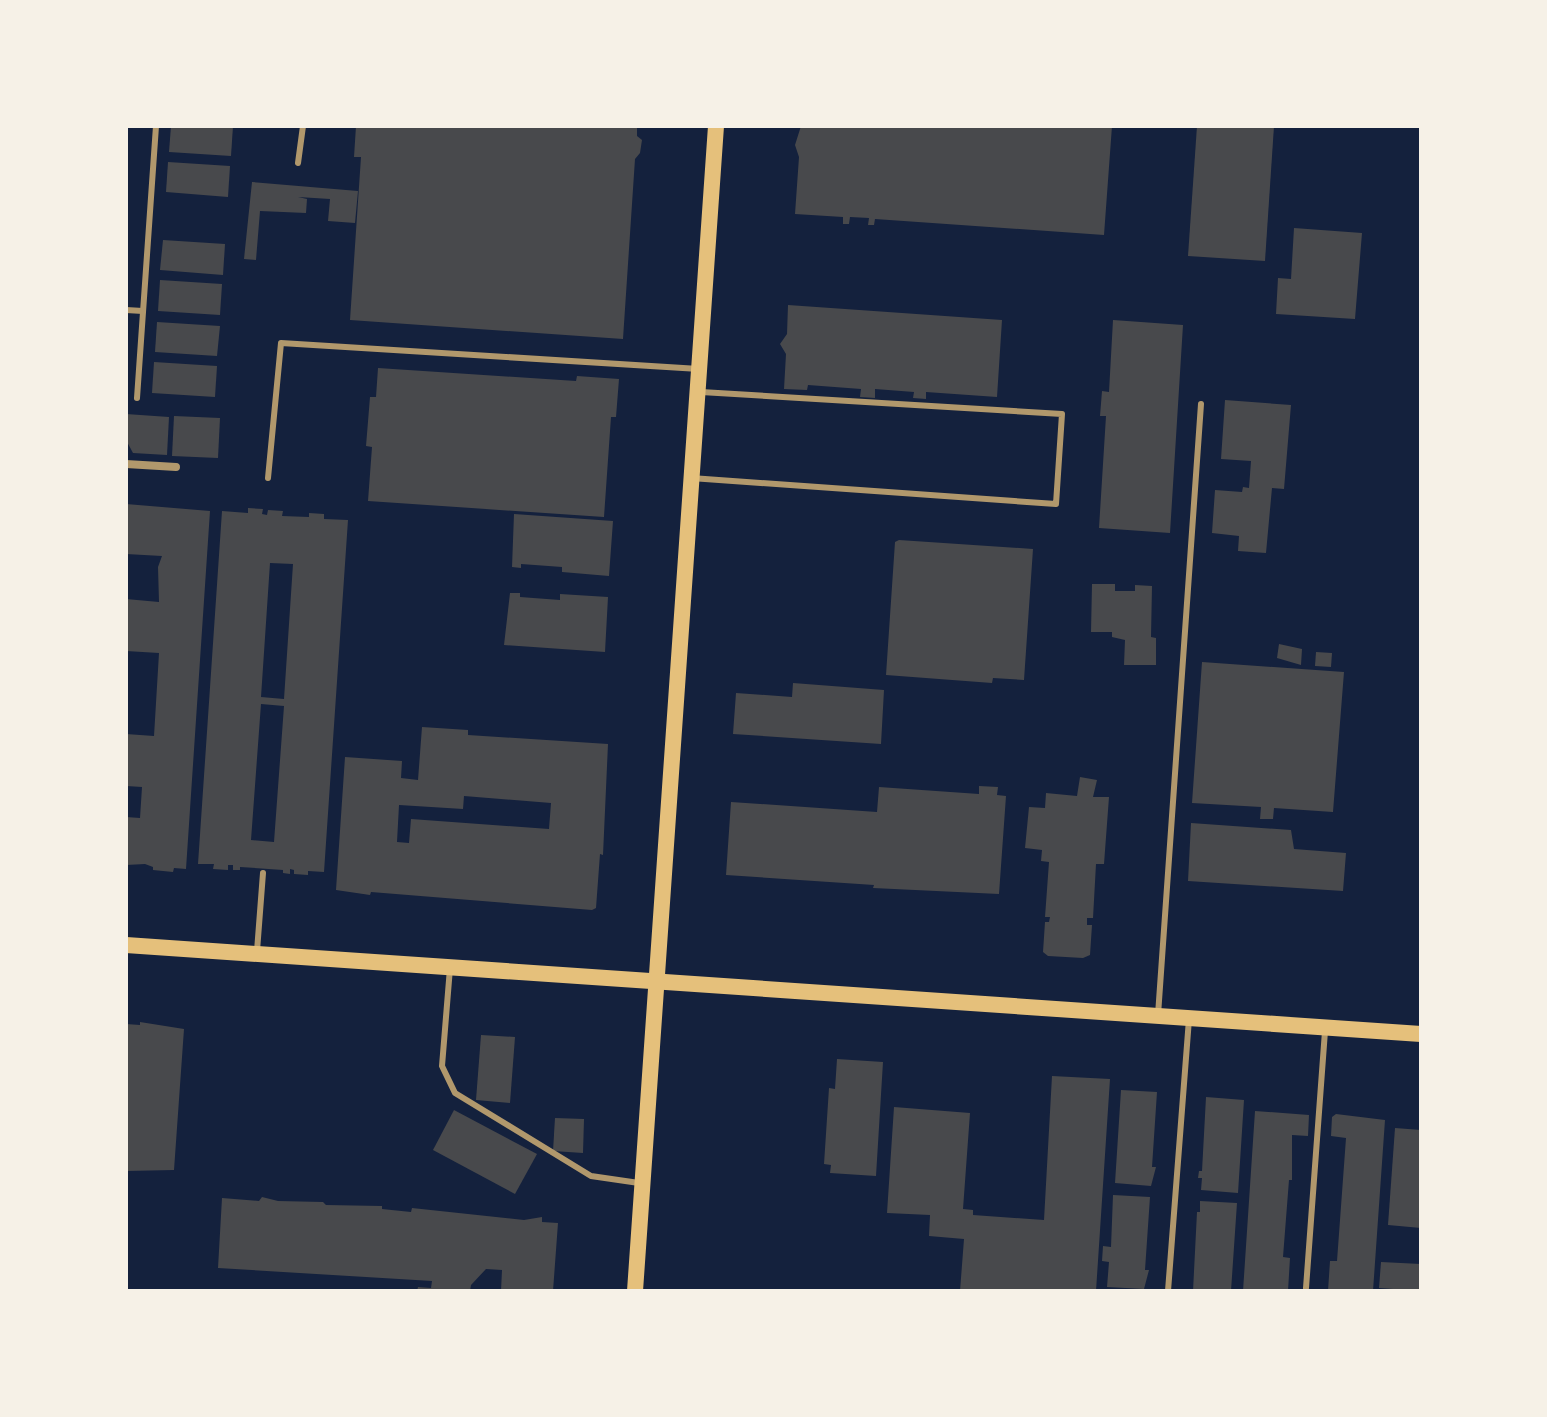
<svg xmlns="http://www.w3.org/2000/svg" width="1547" height="1417" font-family="Raleway,sans-serif">
<style>
.building{fill:#48494c;fill-rule:evenodd}
.lines{fill:none;stroke-linecap:round;stroke-linejoin:round}
.service{stroke:#b1986c;stroke-width:6}
.minor{stroke:#b1986c;stroke-width:8}
.secondary{stroke:#e5c07b;stroke-width:16}
</style>
<rect width="100%" height="100%" fill="#14213d"/>
<g class="building">
<path d="M 171,126 L 233,126 L 231,156 L 169,152 Z"/>
<path d="M 356,126 L 637,126 L 637,136 L 642,140 L 640,153 L 635,159 L 623,339 L 350,320 L 361,157 L 354,157 Z"/>
<path d="M 801,126 L 1112,126 L 1104,235 L 875,219 L 874,225 L 868,225 L 869,218 L 850,217 L 849,224 L 843,224 L 843,217 L 795,214 L 799,157 L 795,145 Z"/>
<path d="M 1197,126 L 1274,126 L 1265,261 L 1188,256 Z"/>
<path d="M 168,162 L 230,166 L 228,197 L 166,192 Z"/>
<path d="M 252,182 L 358,191 L 355,223 L 328,221 L 330,199 L 298,197 L 307,199 L 306,213 L 260,211 L 256,260 L 244,259 Z"/>
<path d="M 1294,228 L 1362,233 L 1355,319 L 1276,314 L 1278,278 L 1291,279 Z"/>
<path d="M 163,240 L 225,244 L 223,275 L 160,270 Z"/>
<path d="M 160,280 L 222,284 L 220,315 L 158,311 Z"/>
<path d="M 788,305 L 1002,320 L 997,397 L 926,392 L 926,399 L 913,398 L 914,392 L 875,389 L 875,398 L 860,397 L 861,389 L 808,385 L 807,390 L 784,389 L 786,354 L 780,344 L 787,334 Z"/>
<path d="M 1113,320 L 1183,325 L 1170,533 L 1099,528 L 1106,416 L 1100,416 L 1102,391 L 1109,392 Z"/>
<path d="M 157,322 L 220,326 L 217,356 L 155,352 Z"/>
<path d="M 154,362 L 217,366 L 215,397 L 152,393 Z"/>
<path d="M 378,368 L 576,381 L 577,376 L 619,379 L 616,417 L 611,417 L 604,517 L 368,501 L 372,447 L 366,446 L 370,397 L 376,397 Z"/>
<path d="M 1225,400 L 1291,405 L 1284,489 L 1272,488 L 1266,553 L 1238,551 L 1239,536 L 1212,533 L 1215,490 L 1242,492 L 1243,487 L 1249,488 L 1251,461 L 1221,459 Z"/>
<path d="M 126,414 L 169,417 L 167,455 L 133,453 L 126,440 Z"/>
<path d="M 174,416 L 220,418 L 218,458 L 172,456 Z"/>
<path d="M 126,504 L 210,511 L 186,869 L 174,868 L 173,872 L 153,870 L 153,867 L 145,864 L 126,865 L 126,817 L 140,818 L 142,787 L 126,786 L 126,734 L 154,736 L 159,653 L 126,651 L 126,599 L 159,602 L 158,567 L 162,556 L 126,554 Z"/>
<path d="M 248,508 L 263,509 L 262,514 L 267,515 L 268,510 L 283,511 L 282,516 L 309,517 L 309,513 L 324,514 L 324,519 L 348,520 L 324,872 L 308,871 L 308,875 L 294,874 L 294,870 L 290,869 L 290,874 L 283,873 L 283,870 L 240,867 L 240,870 L 233,870 L 233,865 L 228,865 L 228,870 L 213,869 L 214,864 L 198,864 L 222,511 L 248,513 ZM 270,563 L 293,564 L 284,699 L 261,697 ZM 261,704 L 284,706 L 274,842 L 251,840 Z"/>
<path d="M 514,514 L 613,521 L 609,576 L 562,572 L 562,567 L 521,564 L 521,568 L 512,567 Z"/>
<path d="M 899,540 L 1033,549 L 1024,680 L 993,678 L 992,683 L 886,675 L 895,542 Z"/>
<path d="M 1092,584 L 1115,584 L 1115,591 L 1135,591 L 1135,585 L 1152,586 L 1151,637 L 1156,638 L 1156,665 L 1124,665 L 1125,640 L 1112,637 L 1112,632 L 1091,632 Z"/>
<path d="M 510,593 L 520,593 L 520,597 L 560,600 L 560,594 L 608,597 L 605,652 L 504,645 Z"/>
<path d="M 1279,644 L 1302,649 L 1301,665 L 1277,658 Z"/>
<path d="M 1316,652 L 1332,653 L 1331,667 L 1315,666 Z"/>
<path d="M 1202,662 L 1344,672 L 1333,812 L 1274,808 L 1273,819 L 1260,819 L 1261,807 L 1192,803 Z"/>
<path d="M 793,683 L 884,690 L 881,744 L 733,734 L 736,693 L 792,697 Z"/>
<path d="M 422,727 L 468,730 L 468,735 L 608,744 L 603,855 L 600,854 L 596,908 L 592,910 L 371,892 L 370,895 L 336,890 L 345,757 L 402,761 L 401,778 L 418,780 ZM 464,796 L 551,803 L 549,829 L 411,819 L 409,843 L 397,842 L 399,805 L 463,809 Z"/>
<path d="M 1080,777 L 1097,780 L 1093,797 L 1109,797 L 1104,864 L 1096,864 L 1093,918 L 1087,918 L 1087,925 L 1092,925 L 1090,955 L 1083,958 L 1048,956 L 1043,952 L 1045,922 L 1049,922 L 1050,917 L 1045,917 L 1049,862 L 1041,861 L 1042,850 L 1025,848 L 1029,807 L 1045,808 L 1046,793 L 1077,796 Z"/>
<path d="M 979,786 L 998,787 L 997,795 L 1006,796 L 999,894 L 873,888 L 874,885 L 726,875 L 731,802 L 877,812 L 879,787 L 979,794 Z"/>
<path d="M 1191,823 L 1291,830 L 1294,849 L 1346,853 L 1343,891 L 1188,881 Z"/>
<path d="M 140,1022 L 184,1029 L 174,1170 L 126,1171 L 126,1024 L 140,1025 Z"/>
<path d="M 481,1035 L 515,1037 L 510,1103 L 476,1100 Z"/>
<path d="M 837,1059 L 883,1062 L 876,1176 L 830,1173 L 831,1165 L 824,1164 L 829,1088 L 835,1089 Z"/>
<path d="M 1052,1076 L 1110,1079 L 1096,1291 L 960,1291 L 964,1239 L 929,1236 L 930,1215 L 887,1213 L 894,1107 L 970,1113 L 963,1209 L 973,1210 L 973,1215 L 1044,1220 Z"/>
<path d="M 1121,1090 L 1157,1092 L 1152,1167 L 1156,1167 L 1151,1186 L 1115,1183 Z"/>
<path d="M 1206,1097 L 1244,1100 L 1238,1193 L 1201,1190 L 1202,1178 L 1198,1178 L 1199,1171 L 1202,1171 Z"/>
<path d="M 454,1110 L 537,1154 L 515,1194 L 433,1150 Z"/>
<path d="M 1255,1111 L 1309,1115 L 1308,1136 L 1292,1135 L 1292,1180 L 1289,1180 L 1283,1257 L 1290,1258 L 1288,1291 L 1243,1291 Z"/>
<path d="M 1336,1114 L 1385,1120 L 1373,1291 L 1328,1291 L 1330,1261 L 1337,1261 L 1346,1138 L 1331,1136 L 1332,1117 Z"/>
<path d="M 555,1118 L 584,1119 L 583,1153 L 553,1151 Z"/>
<path d="M 1395,1128 L 1421,1130 L 1421,1228 L 1388,1225 Z"/>
<path d="M 1113,1195 L 1150,1197 L 1145,1270 L 1149,1270 L 1144,1289 L 1107,1287 L 1109,1262 L 1102,1261 L 1103,1246 L 1111,1247 Z"/>
<path d="M 262,1197 L 278,1201 L 323,1202 L 326,1205 L 382,1206 L 382,1209 L 411,1212 L 412,1208 L 524,1220 L 542,1217 L 542,1222 L 558,1223 L 553,1291 L 501,1291 L 502,1270 L 486,1269 L 471,1285 L 470,1291 L 417,1291 L 418,1287 L 431,1288 L 432,1281 L 218,1268 L 222,1198 L 259,1201 Z"/>
<path d="M 1200,1201 L 1237,1203 L 1231,1291 L 1193,1291 L 1197,1212 L 1200,1212 Z"/>
<path d="M 1381,1262 L 1421,1264 L 1421,1291 L 1379,1288 Z"/>
</g>
<g class="lines">
<g class="service">
<path d="M 298,163 L 303,126"/>
<path d="M 126,310 L 143,311"/>
<path d="M 137,398 L 156,126"/>
<path d="M 268,478 L 281,343 L 699,369"/>
<path d="M 691,478 L 1056,504 L 1062,414 L 701,392"/>
<path d="M 257,951 L 263,873"/>
<path d="M 450,968 L 442,1066 L 455,1093 L 591,1176 L 639,1183"/>
<path d="M 1158,1015 L 1201,404"/>
<path d="M 1306,1288 L 1325,1031"/>
<path d="M 1168,1291 L 1189,1019"/>
</g>
<path class="minor" d="M 126,464 L 176,467"/>
<g class="secondary">
<path d="M 126,945 L 1421,1034"/>
<path d="M 635,1291 L 716,126"/>
</g>
</g>
<rect width="1547" height="1417" fill="none" stroke="#f6f1e7" stroke-width="256"/>
</svg>
